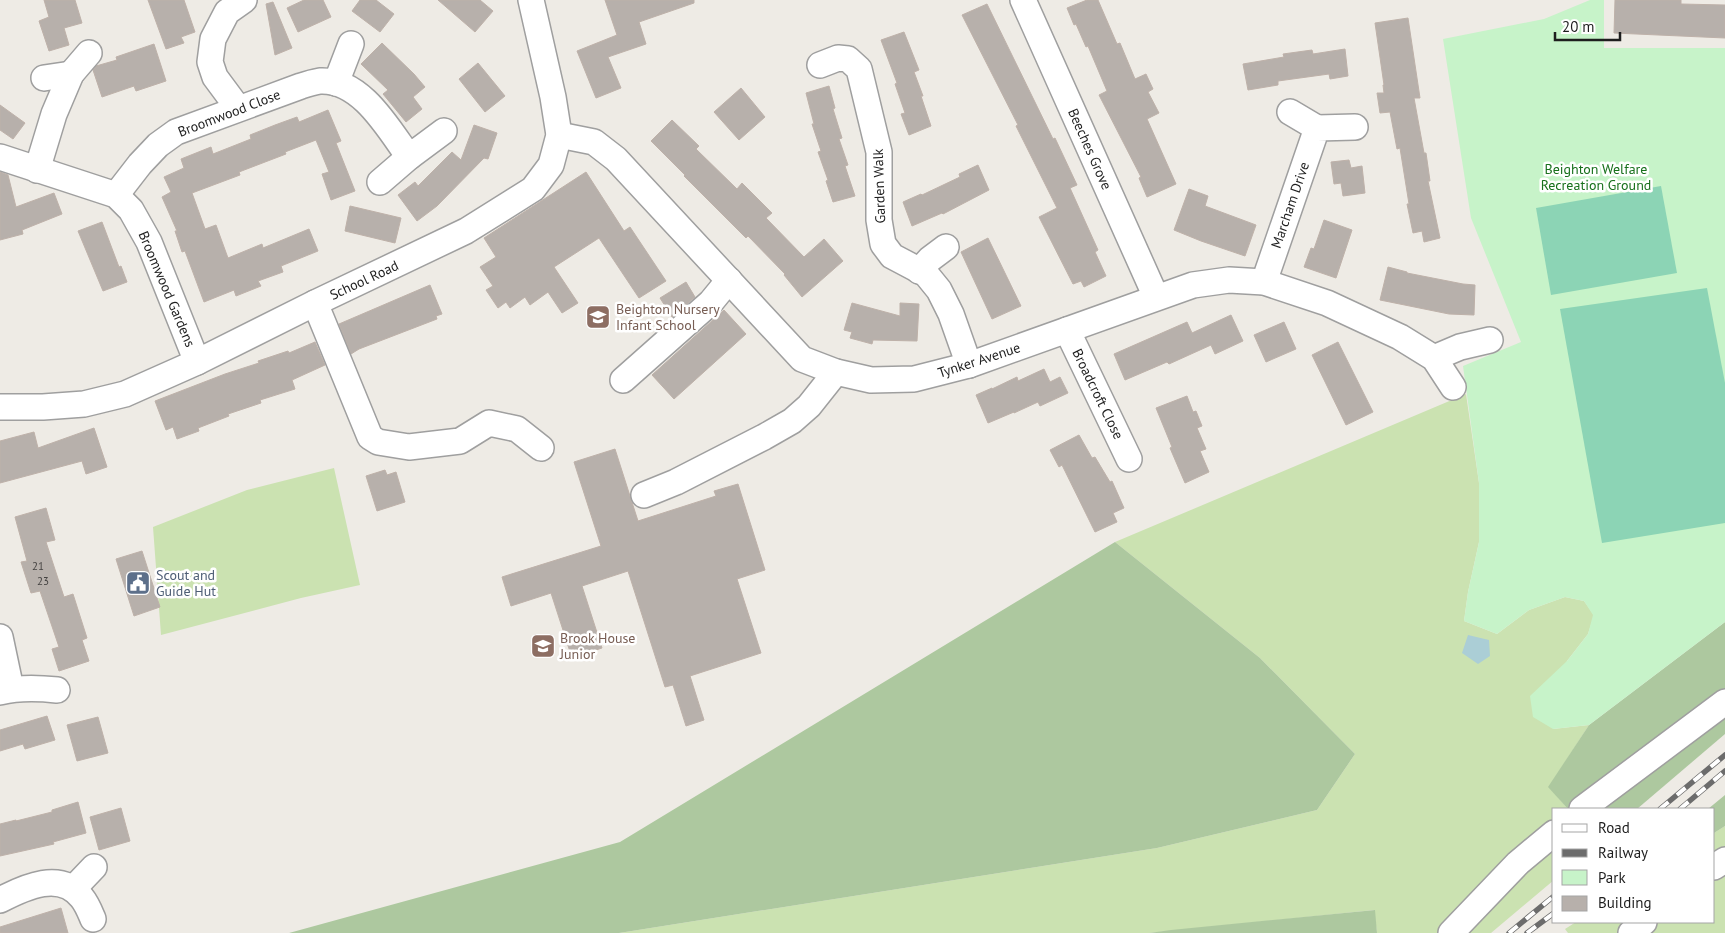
<svg xmlns="http://www.w3.org/2000/svg" width="1725" height="933" font-family="'PT Sans',sans-serif">
<style>
.grass{fill:#cbe2b1}
.forest{fill:#adc89f}
.park{fill:#c7f3c9}
.pitch{fill:#8cd4b5}
.water{fill:#abced6}
.building{fill:#b7b0ab;stroke:#beb1a9}
.lines{fill:none;stroke-linecap:round;stroke-linejoin:round}
.minor-casing{stroke:#9f9f9f;stroke-width:28}
.minor{stroke:#fff;stroke-width:25}
.rail-casing{stroke:#6c6c6c;stroke-width:5.5}
.rail{stroke:#fff;stroke-width:4;stroke-dasharray:11;stroke-linecap:butt}
.labels{text-anchor:middle;stroke-width:5;stroke-linejoin:round;paint-order:stroke}
.number-label{font-size:11px;fill:#444241}
.street-label{font-size:14px;fill:#1e1e1e;stroke:#fff}
.park-label{font-size:14px;fill:#18701c;stroke:#fff}
.education-label{font-size:14px;fill:#785e54;stroke:#fff;text-anchor:start}
.service-label{font-size:14px;fill:#4e5e75;stroke:#fff;text-anchor:start}
</style>
<rect width="100%" height="100%" fill="#eeebe5"/>
<g class="grass">
<path d="M 1466,394 L 1479,483 L 1479,542 L 1468,592 L 1464,621 L 1497,634 L 1529,610 L 1565,597 L 1584,601 L 1594,615 L 1588,634 L 1567,661 L 1553,729 L 1589,725 L 1549,787 L 1568,809 L 1554,809 L 1554,880 L 1491,933 L 1377,933 L 1374,910 L 1149,933 L 619,933 L 1157,848 L 1317,810 L 1355,754 L 1260,658 L 1115,542 Z"/>
<path d="M 334,468 L 360,585 L 301,598 L 161,635 L 153,527 L 247,490 Z"/>
<path d="M 1725,826 L 1725,933 L 1568,933 L 1565,929 L 1576,922 L 1714,922 L 1714,833 Z"/>
</g>
<g class="forest">
<path d="M 1115,542 L 1260,658 L 1355,754 L 1317,810 L 1157,848 L 619,933 L 289,933 L 620,842 Z"/>
<path d="M 1725,622 L 1725,734 L 1637,809 L 1568,809 L 1548,787 L 1589,725 Z"/>
<path d="M 1725,795 L 1725,826 L 1714,833 L 1714,809 L 1708,809 Z"/>
<path d="M 1375,910 L 1377,933 L 1149,933 L 1171,930 Z"/>
</g>
<path class="park" d="M 1590,0 L 1604,0 L 1604,48 L 1725,48 L 1725,622 L 1589,725 L 1553,729 L 1533,717 L 1530,696 L 1567,661 L 1588,634 L 1593,615 L 1584,601 L 1565,597 L 1529,610 L 1497,634 L 1464,621 L 1468,592 L 1479,542 L 1479,483 L 1463,366 L 1521,342 L 1471,218 L 1443,39 L 1544,19 Z"/>
<g class="pitch">
<path d="M 1661,186 L 1677,273 L 1551,295 L 1536,208 Z"/>
<path d="M 1707,288 L 1725,383 L 1725,523 L 1602,543 L 1560,309 Z"/>
</g>
<path class="water" d="M 1468,635 L 1489,640 L 1490,656 L 1478,664 L 1462,653 Z"/>
<g class="building">
<path d="M 44,0 L 75,0 L 82,23 L 64,28 L 69,45 L 49,51 L 39,21 L 49,17 Z"/>
<path d="M 148,0 L 184,0 L 195,32 L 181,37 L 184,43 L 166,49 Z"/>
<path d="M 304,0 L 323,0 L 331,17 L 298,32 L 287,8 Z"/>
<path d="M 360,0 L 376,0 L 394,14 L 380,32 L 352,11 Z"/>
<path d="M 438,0 L 480,0 L 493,11 L 475,32 Z"/>
<path d="M 605,0 L 694,0 L 694,3 L 639,22 L 646,44 L 608,57 L 621,88 L 596,98 L 577,51 L 617,35 Z"/>
<path d="M 1087,0 L 1098,0 L 1117,44 L 1120,43 L 1135,79 L 1146,74 L 1153,89 L 1148,92 L 1159,113 L 1147,119 L 1176,184 L 1147,197 L 1139,178 L 1141,177 L 1099,95 L 1107,91 L 1088,46 L 1086,47 L 1076,24 L 1074,25 L 1067,8 Z"/>
<path d="M 1615,0 L 1681,0 L 1681,4 L 1725,5 L 1725,38 L 1614,33 Z"/>
<path d="M 273,2 L 292,48 L 275,55 L 266,4 Z"/>
<path d="M 987,4 L 1053,139 L 1055,138 L 1077,185 L 1070,188 L 1098,250 L 1095,252 L 1106,276 L 1084,287 L 1081,281 L 1073,284 L 1039,217 L 1057,208 L 1016,126 L 1018,125 L 962,15 Z"/>
<path d="M 1408,18 L 1420,98 L 1414,98 L 1424,153 L 1426,153 L 1430,181 L 1428,181 L 1440,238 L 1424,242 L 1422,231 L 1413,233 L 1407,204 L 1409,204 L 1400,148 L 1397,149 L 1390,112 L 1380,113 L 1377,93 L 1384,93 L 1383,85 L 1384,85 L 1375,23 Z"/>
<path d="M 904,32 L 919,70 L 914,72 L 923,96 L 921,96 L 931,126 L 909,135 L 901,114 L 905,113 L 895,84 L 897,83 L 881,40 Z"/>
<path d="M 382,43 L 414,74 L 425,87 L 413,97 L 422,109 L 406,122 L 383,94 L 388,90 L 361,64 Z"/>
<path d="M 154,44 L 166,81 L 136,91 L 134,86 L 102,97 L 93,70 L 96,66 L 117,60 L 116,57 Z"/>
<path d="M 1345,49 L 1348,76 L 1330,79 L 1329,74 L 1278,81 L 1278,85 L 1248,90 L 1243,64 L 1284,57 L 1283,54 L 1312,50 L 1313,54 Z"/>
<path d="M 478,63 L 505,96 L 485,112 L 459,79 Z"/>
<path d="M 829,86 L 835,108 L 833,109 L 842,138 L 839,139 L 848,165 L 845,166 L 855,196 L 833,202 L 826,181 L 828,180 L 818,152 L 821,151 L 812,124 L 814,124 L 806,93 Z"/>
<path d="M 741,88 L 765,117 L 739,140 L 714,112 Z"/>
<path d="M 0,105 L 25,123 L 13,139 L 0,130 Z"/>
<path d="M 328,110 L 341,141 L 336,143 L 355,191 L 331,200 L 322,174 L 329,172 L 316,140 L 285,152 L 286,154 L 239,172 L 240,175 L 192,193 L 205,229 L 216,225 L 228,258 L 262,244 L 263,248 L 309,229 L 318,251 L 281,266 L 283,272 L 258,281 L 261,286 L 236,296 L 234,290 L 204,302 L 185,251 L 182,252 L 175,231 L 177,231 L 162,197 L 171,192 L 164,177 L 184,168 L 181,159 L 211,147 L 213,154 L 251,139 L 250,135 L 275,125 L 297,117 L 299,122 Z"/>
<path d="M 672,120 L 699,146 L 696,149 L 737,189 L 742,183 L 772,213 L 766,218 L 804,257 L 824,239 L 843,261 L 802,297 L 784,275 L 785,274 L 748,236 L 746,238 L 684,176 L 685,175 L 651,141 Z"/>
<path d="M 474,125 L 497,133 L 488,159 L 484,158 L 437,206 L 417,221 L 398,195 L 415,182 L 418,186 L 452,152 L 461,160 Z"/>
<path d="M 1349,160 L 1351,168 L 1362,166 L 1365,193 L 1343,196 L 1341,183 L 1334,184 L 1331,162 Z"/>
<path d="M 978,165 L 989,190 L 943,214 L 942,213 L 912,226 L 903,202 L 921,194 L 922,195 L 960,177 L 959,174 Z"/>
<path d="M 0,172 L 8,175 L 16,207 L 54,193 L 62,214 L 22,230 L 23,234 L 0,240 Z"/>
<path d="M 586,172 L 624,231 L 630,227 L 666,281 L 639,298 L 599,238 L 554,267 L 578,303 L 562,313 L 548,292 L 530,305 L 525,297 L 510,308 L 506,302 L 498,308 L 486,290 L 493,286 L 480,267 L 496,257 L 484,238 Z"/>
<path d="M 1189,189 L 1208,196 L 1205,206 L 1256,225 L 1245,256 L 1201,241 L 1174,230 Z"/>
<path d="M 350,206 L 401,218 L 395,243 L 345,231 Z"/>
<path d="M 1324,220 L 1352,230 L 1336,278 L 1304,267 L 1311,248 L 1314,249 Z"/>
<path d="M 102,222 L 119,267 L 121,266 L 127,282 L 103,291 L 78,231 Z"/>
<path d="M 988,238 L 1021,306 L 992,319 L 961,252 Z"/>
<path d="M 1388,267 L 1407,272 L 1407,273 L 1463,284 L 1475,285 L 1474,315 L 1449,314 L 1380,300 Z"/>
<path d="M 686,282 L 695,297 L 672,317 L 660,298 Z"/>
<path d="M 430,285 L 442,314 L 436,316 L 437,319 L 359,349 L 351,354 L 339,324 Z"/>
<path d="M 852,303 L 900,316 L 900,303 L 919,304 L 917,341 L 873,340 L 872,344 L 850,338 L 852,332 L 844,330 Z"/>
<path d="M 724,310 L 746,334 L 674,399 L 652,375 Z"/>
<path d="M 1231,315 L 1243,341 L 1215,354 L 1211,345 L 1169,364 L 1167,362 L 1125,380 L 1114,354 L 1187,322 L 1192,333 Z"/>
<path d="M 1284,322 L 1296,349 L 1266,362 L 1254,335 Z"/>
<path d="M 315,342 L 325,365 L 292,380 L 295,389 L 260,400 L 261,403 L 228,414 L 229,416 L 198,428 L 199,431 L 177,439 L 173,427 L 166,430 L 155,401 L 225,374 L 259,363 L 258,361 L 288,351 L 289,353 Z"/>
<path d="M 1338,342 L 1373,412 L 1346,425 L 1312,355 Z"/>
<path d="M 1044,369 L 1050,382 L 1060,377 L 1068,393 L 1040,406 L 1038,402 L 1014,413 L 1014,412 L 988,423 L 976,395 L 992,388 L 992,389 L 1017,377 L 1018,381 Z"/>
<path d="M 1187,396 L 1193,412 L 1196,411 L 1202,426 L 1197,428 L 1206,449 L 1200,451 L 1209,472 L 1185,483 L 1170,448 L 1172,447 L 1156,408 Z"/>
<path d="M 94,428 L 107,467 L 86,474 L 82,461 L 0,483 L 0,441 L 34,432 L 38,448 Z"/>
<path d="M 1079,435 L 1092,458 L 1095,457 L 1110,482 L 1112,481 L 1124,508 L 1113,513 L 1117,522 L 1095,532 L 1062,465 L 1059,467 L 1050,450 Z"/>
<path d="M 615,449 L 638,521 L 716,496 L 714,491 L 738,484 L 765,570 L 737,579 L 761,653 L 690,676 L 704,720 L 686,726 L 673,685 L 665,687 L 628,571 L 582,586 L 602,648 L 572,658 L 551,593 L 511,606 L 502,577 L 601,546 L 574,462 Z"/>
<path d="M 385,470 L 387,475 L 396,472 L 405,502 L 377,511 L 366,476 Z"/>
<path d="M 46,508 L 55,540 L 46,542 L 64,597 L 73,594 L 87,638 L 82,640 L 89,661 L 59,671 L 52,649 L 59,647 L 40,591 L 31,593 L 21,562 L 27,561 L 15,517 Z"/>
<path d="M 142,551 L 160,607 L 134,616 L 116,559 Z"/>
<path d="M 47,716 L 55,740 L 25,749 L 23,744 L 0,751 L 0,730 Z"/>
<path d="M 98,717 L 108,753 L 77,761 L 67,725 Z"/>
<path d="M 78,802 L 86,833 L 53,842 L 54,844 L 0,856 L 0,824 L 16,820 L 16,821 L 52,812 L 52,810 Z"/>
<path d="M 121,808 L 130,841 L 99,850 L 90,817 Z"/>
<path d="M 61,908 L 68,933 L 0,933 L 0,927 Z"/>
</g>
<g class="lines">
<defs>
<g id="minor">
<path d="M 1023,0 L 1156,297"/>
<path d="M 820,65 L 838,58 L 848,59 L 859,69 L 879,152 L 879,220 L 883,244 L 892,256 L 926,274 L 939,290 L 951,314 L 969,365"/>
<path d="M 44,78 L 71,74"/>
<path d="M 336,83 L 351,44"/>
<path d="M 238,108 L 215,77 L 210,62 L 213,39 L 227,12 L 244,0"/>
<path d="M 1290,112 L 1317,128"/>
<path d="M 559,135 L 594,142 L 616,159 L 802,359 L 836,372 L 871,380 L 914,379 L 969,365 L 1193,285 L 1229,280 L 1264,282 L 1327,303 L 1400,337 L 1434,358 L 1453,387"/>
<path d="M 0,157 L 116,195 L 131,210 L 149,242 L 197,362"/>
<path d="M 37,170 L 54,114 L 71,74 L 89,53"/>
<path d="M 380,182 L 409,157 L 444,131"/>
<path d="M 116,195 L 140,164 L 158,145 L 176,132 L 301,86 C 307,84 314,82 320,81 C 361,79 388,128 409,157"/>
<path d="M 919,271 L 930,259 L 946,247"/>
<path d="M 1264,282 L 1317,128 L 1355,127"/>
<path d="M 315,303 L 370,437 L 378,442 L 409,447 L 460,441 L 489,423 L 517,429 L 541,448"/>
<path d="M 1067,330 L 1129,459"/>
<path d="M 1434,358 L 1460,347 L 1490,340"/>
<path d="M 623,380 L 711,302 L 729,280"/>
<path d="M 0,407 L 43,407 L 84,404 L 125,394 L 197,362 L 315,303 L 466,231 L 533,189 L 551,165 L 559,135 L 553,97 L 531,0"/>
<path d="M 644,495 L 676,482 L 764,437 L 792,421 L 809,406 L 836,372"/>
<path d="M 0,637 L 11,689"/>
<path d="M 0,692 C 19,687 38,688 57,690"/>
<path d="M 1582,809 L 1725,702"/>
<path d="M 1714,867 L 1725,860"/>
<path d="M 73,889 L 94,867"/>
<path d="M 0,900 C 25,887 61,870 82,898 C 87,904 90,912 93,919"/>
<path d="M 1451,933 L 1518,863 L 1554,833"/>
<path d="M 1631,933 L 1644,922"/>
</g>
</defs>
<use href="#minor" class="minor-casing"/>
<use href="#minor" class="minor"/>
<defs>
<g id="rail">
<path d="M 1660,809 L 1725,755"/>
<path d="M 1680,809 L 1725,771"/>
<path d="M 1509,933 L 1554,896"/>
<path d="M 1527,933 L 1554,913"/>
</g>
</defs>
<use href="#rail" class="rail-casing"/>
<use href="#rail" class="rail"/>
</g>
<defs>
<symbol id="school-square" viewBox="-11 -11 22 22"><rect x="-9" y="-9" width="18" height="18" rx="4" fill="#8d6e63" stroke="#fff"/><path d="M0-5L7-2L0 1L-7-2ZM-4 1L0 2.5L4 1V4Q0 6-4 4Z" fill="#fff"/></symbol>
<symbol id="civic-square" viewBox="-11 -11 22 22"><rect x="-9" y="-9" width="18" height="18" rx="4" fill="#5c6f8a" stroke="#fff"/><path d="M-.6-6.5H3V-4.5H.6V-3L4-1V1h2V6H-6V1h2V-1L-.6-3ZM-1.2 2.5V6h2.4V2.5Z" fill="#fff"/></symbol>
</defs>
<g fill-rule="evenodd">
<use href="#school-square" x="584" y="303" width="28" height="28"/>
<use href="#civic-square" x="124" y="569" width="28" height="28"/>
<use href="#school-square" x="529" y="632" width="28" height="28"/>
</g>
<g class="labels">
<g class="number-label">
<text x="38" y="570">21</text>
<text x="43" y="585">23</text>
</g>
<g class="street-label">
<text transform="translate(229 113) rotate(-21)" y="5">Broomwood Close</text>
<text transform="translate(1090 149) rotate(66)" y="5">Beeches Grove</text>
<text transform="translate(879 186) rotate(-92)" y="5">Garden Walk</text>
<text transform="translate(1290 205) rotate(-71)" y="5">Marcham Drive</text>
<text transform="translate(364 280) rotate(-25)" y="5">School Road</text>
<text transform="translate(167 289) rotate(67)" y="5">Broomwood Gardens</text>
<text transform="translate(979 360) rotate(-18)" y="5">Tynker Avenue</text>
<text transform="translate(1098 394) rotate(64)" y="5">Broadcroft Close</text>
</g>
<g class="park-label">
<text x="1596" y="174">Beighton Welfare<tspan x="1596" dy="16">Recreation Ground</tspan></text>
</g>
<g class="education-label">
<text x="616" y="314">Beighton Nursery<tspan x="616" dy="16">Infant School</tspan></text>
<text x="560" y="643">Brook House<tspan x="560" dy="16">Junior</tspan></text>
</g>
<g class="service-label">
<text x="156" y="580">Scout and<tspan x="156" dy="16">Guide Hut</tspan></text>
</g>
</g>
<rect x="1552" y="808" width="162" height="115" fill="#ffffff" stroke="#a5a5a5"/>
<rect x="1562" y="824" width="25" height="8" fill="#ffffff" stroke="#a5a5a5"/>
<text x="1598" y="833" font-size="15" fill="#1e1e1e">Road</text>
<rect x="1562" y="849" width="25" height="8" fill="#6c6c6c" stroke="#a5a5a5"/>
<text x="1598" y="858" font-size="15" fill="#1e1e1e">Railway</text>
<rect x="1562" y="870" width="25" height="15" fill="#c7f3c9" stroke="#a5a5a5"/>
<text x="1598" y="883" font-size="15" fill="#1e1e1e">Park</text>
<rect x="1562" y="896" width="25" height="15" fill="#b7b0ab" stroke="#a5a5a5"/>
<text x="1598" y="908" font-size="15" fill="#1e1e1e">Building</text>
<path d="M1555 32v8h65v-8" fill="none" stroke="#1e1e1e" stroke-width="2.5"/>
<text x="1562" y="32" font-size="15" fill="#1e1e1e" stroke="#ffffff" stroke-width="4" paint-order="stroke">20 m</text>
</svg>
